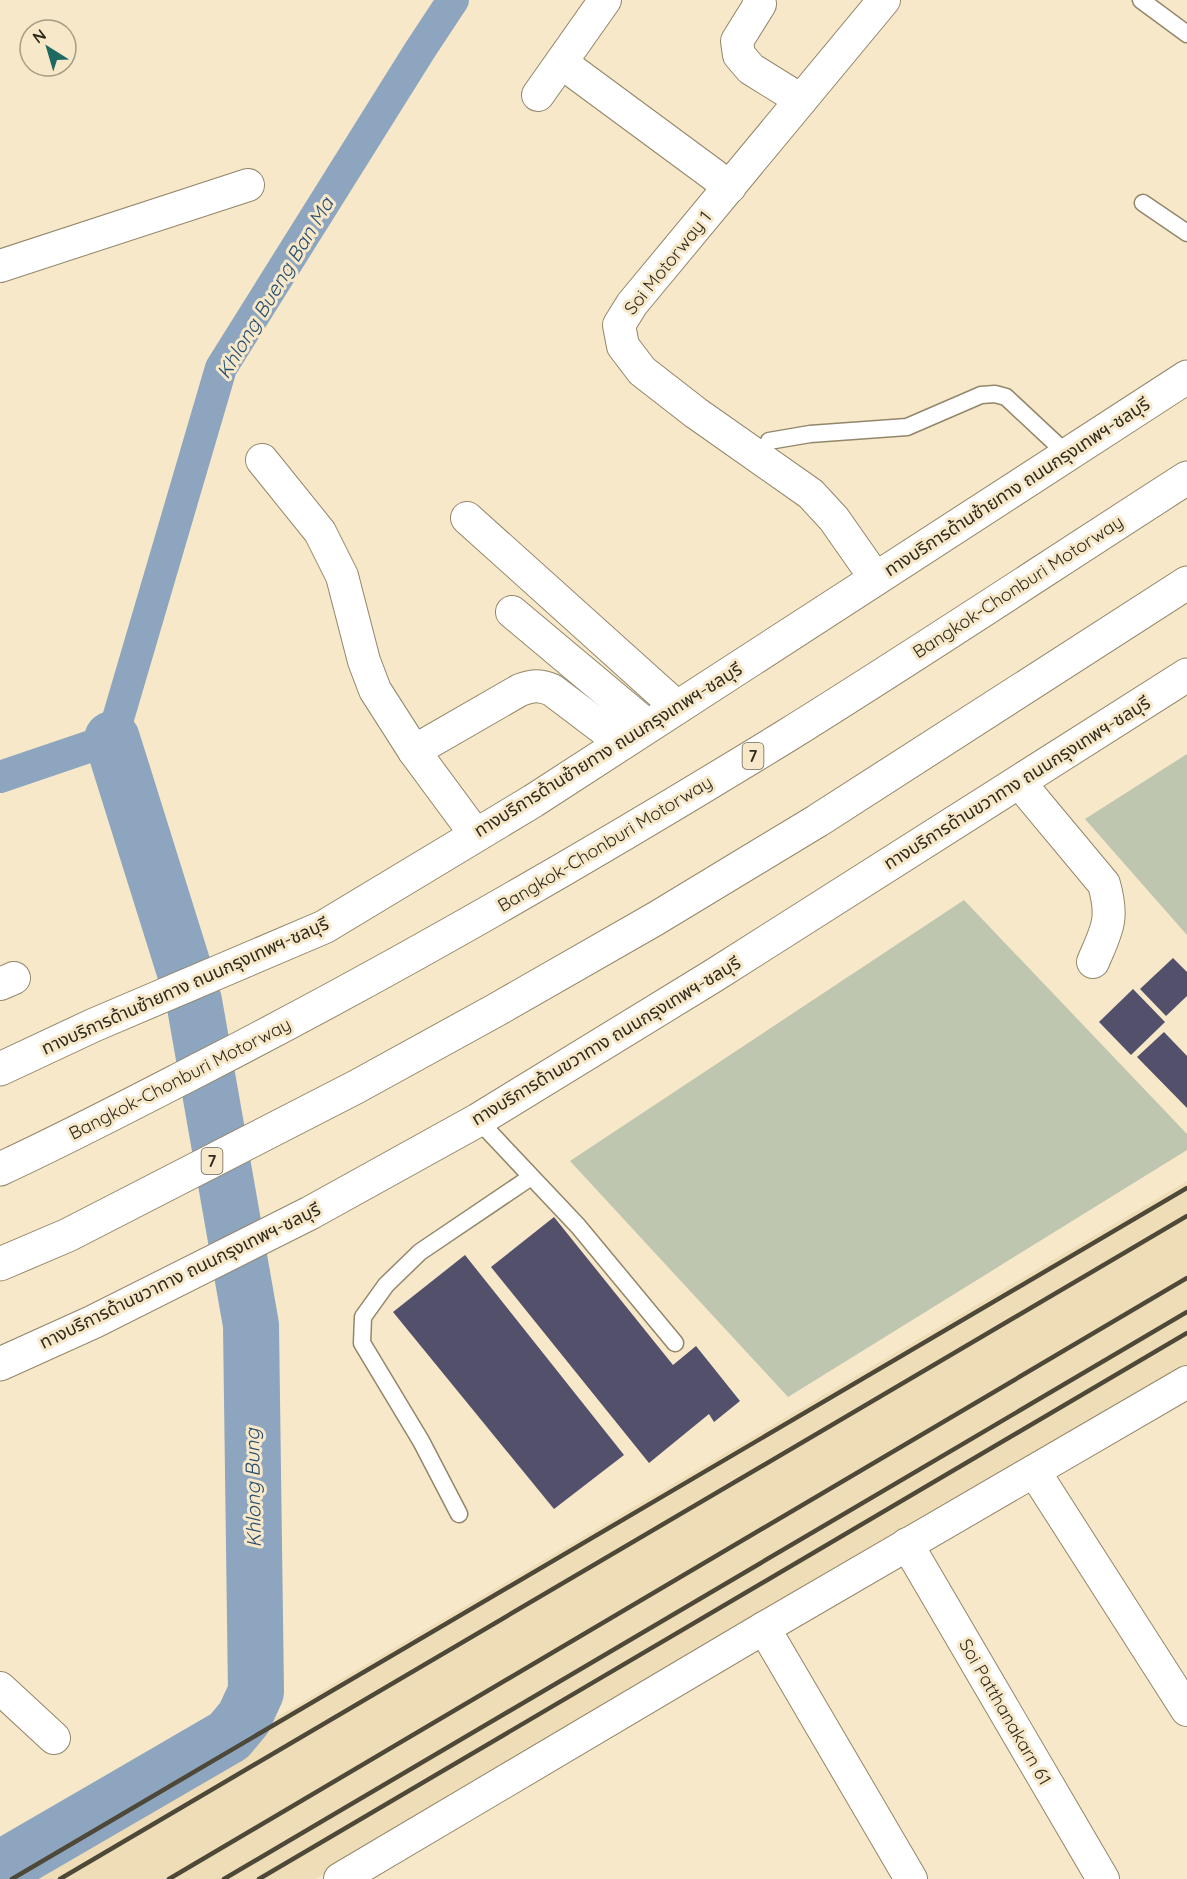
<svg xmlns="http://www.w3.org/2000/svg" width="1187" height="1879" font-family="Quicksand,'Noto Sans Thai',sans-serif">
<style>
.built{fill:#eeddb7}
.green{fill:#bec6af}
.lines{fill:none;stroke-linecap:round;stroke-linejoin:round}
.canal{stroke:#8da5be;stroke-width:32}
.river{stroke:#8da5be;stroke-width:56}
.building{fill:#53506b}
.service-casing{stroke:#93866a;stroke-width:19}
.minor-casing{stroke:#93866a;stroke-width:34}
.secondary-casing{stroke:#93866a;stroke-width:35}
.motorway-casing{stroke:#93866a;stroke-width:35}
.service{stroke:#fff;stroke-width:16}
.minor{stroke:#fff;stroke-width:32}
.secondary{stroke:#fff;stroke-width:33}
.motorway{stroke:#fff;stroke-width:33}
.rail{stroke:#4e4839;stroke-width:4.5}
.labels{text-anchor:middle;stroke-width:6;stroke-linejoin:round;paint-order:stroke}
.shield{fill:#f6e8c9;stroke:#6b6351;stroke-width:1.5}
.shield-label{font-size:16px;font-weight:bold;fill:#2f2a1e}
.street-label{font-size:18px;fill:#2f2a1e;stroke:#f6e8c9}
.water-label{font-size:20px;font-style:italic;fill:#264d71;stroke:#f6e8c9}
</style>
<rect width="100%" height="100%" fill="#f6e8c9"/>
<path class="built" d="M 1187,1181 L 1187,1378 L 315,1879 L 2,1879 Z"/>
<g class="green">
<path d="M 1187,754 L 1187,935 L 1085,819 Z"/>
<path d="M 964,900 L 1187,1134 L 1187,1150 L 788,1397 L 570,1161 Z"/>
</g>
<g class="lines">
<path class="canal" d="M 0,777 L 112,739 L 221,368 L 420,50 L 453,0"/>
<path class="river" d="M 0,1869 L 229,1736 L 244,1718 L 256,1692 L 251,1325 L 194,1001 L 112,739"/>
</g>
<g class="building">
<path d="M 1173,958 L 1187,972 L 1187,996 L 1166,1016 L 1140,989 Z"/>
<path d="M 1133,989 L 1165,1022 L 1131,1055 L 1099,1022 Z"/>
<path d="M 1164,1032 L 1187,1056 L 1187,1108 L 1137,1057 Z"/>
<path d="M 554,1217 L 673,1365 L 696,1346 L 740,1401 L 714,1422 L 709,1414 L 649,1463 L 491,1267 Z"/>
<path d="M 465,1255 L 624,1455 L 554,1509 L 393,1312 Z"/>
</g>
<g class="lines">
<defs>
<g id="service">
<path d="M 1141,0 L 1187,34"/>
<path d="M 1143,203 L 1187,233"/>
<path d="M 769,441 L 810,434 L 907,427 L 981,395 L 995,394 L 1006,397 L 1067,454"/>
<path d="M 478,1120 L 578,1226 L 675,1343"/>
<path d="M 459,1514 L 421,1441 L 362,1343 L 363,1317 L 386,1285 L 420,1252 L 531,1177"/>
</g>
<g id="minor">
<path d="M 759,0 L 760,4 L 737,41 L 739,55 L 751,69 L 801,100"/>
<path d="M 562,63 L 730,187"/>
<path d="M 538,95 L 605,0"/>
<path d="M 0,266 L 248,185"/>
<path d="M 262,460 L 320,532 L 342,576 L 364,661 L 375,690 L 414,751 L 476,835"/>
<path d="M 467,518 L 677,707"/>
<path d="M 876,579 L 834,519 L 811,494 L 696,413 L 642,371 L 623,346 L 619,325 L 632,304 L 884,0"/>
<path d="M 512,612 L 648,726"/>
<path d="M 414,751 L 520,690 C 533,685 540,685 552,690 L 622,743"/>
<path d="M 1019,782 L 1104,884 C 1114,920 1107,929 1093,962"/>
<path d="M 0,984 L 14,978"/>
<path d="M 1034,1471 L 1187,1710"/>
<path d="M 907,1544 L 1103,1879"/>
<path d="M 764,1628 L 911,1879"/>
<path d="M 0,1688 L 54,1738"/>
<path d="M 340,1879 L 764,1628 L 1187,1382"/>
</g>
<g id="secondary">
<path d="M 0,1069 L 94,1025 L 324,927 L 533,801 L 1187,377"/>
<path d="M 0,1364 L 93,1322 L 310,1213 L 478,1120 L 713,976 L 1187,675"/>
</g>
<g id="motorway">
<path d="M 0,1169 C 67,1138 132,1104 198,1070 C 399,967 594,854 786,736 C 921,652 1053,564 1187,478"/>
<path d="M 0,1264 L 68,1235 L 356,1087 L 496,1010 L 655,919 L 817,821 L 1187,583"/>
</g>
</defs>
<use href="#service" class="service-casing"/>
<use href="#minor" class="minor-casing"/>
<use href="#secondary" class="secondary-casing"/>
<use href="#motorway" class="motorway-casing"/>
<use href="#service" class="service"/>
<use href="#minor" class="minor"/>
<use href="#secondary" class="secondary"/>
<use href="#motorway" class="motorway"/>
<g class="rail">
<path d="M 12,1879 L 1187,1188"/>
<path d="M 60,1879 L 1187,1216"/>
<path d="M 169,1879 L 1187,1278"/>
<path d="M 224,1879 L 1187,1312"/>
<path d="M 259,1879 L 1187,1333"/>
</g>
</g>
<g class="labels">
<g class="shield">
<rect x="742.5" y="743" width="21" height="26" rx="4.5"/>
<rect x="201.5" y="1148" width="21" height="26" rx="4.5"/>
</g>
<g class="shield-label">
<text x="753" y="762">7</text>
<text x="212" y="1167">7</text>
</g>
<g class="street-label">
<text transform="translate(668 263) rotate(-51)" y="6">Soi Motorway 1</text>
<text transform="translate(1017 487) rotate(-33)" y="6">ทางบริการด้านซ้ายทาง ถนนกรุงเทพฯ-ชลบุรี</text>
<text transform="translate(1018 587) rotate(-33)" y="6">Bangkok-Chonburi Motorway</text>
<text transform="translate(608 750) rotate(-32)" y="6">ทางบริการด้านซ้ายทาง ถนนกรุงเทพฯ-ชลบุรี</text>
<text transform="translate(1017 783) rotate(-32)" y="6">ทางบริการด้านขวาทาง ถนนกรุงเทพฯ-ชลบุรี</text>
<text transform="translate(605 844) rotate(-31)" y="6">Bangkok-Chonburi Motorway</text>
<text transform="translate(185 986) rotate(-24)" y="6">ทางบริการด้านซ้ายทาง ถนนกรุงเทพฯ-ชลบุรี</text>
<text transform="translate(606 1041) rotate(-31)" y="6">ทางบริการด้านขวาทาง ถนนกรุงเทพฯ-ชลบุรี</text>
<text transform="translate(180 1079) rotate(-27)" y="6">Bangkok-Chonburi Motorway</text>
<text transform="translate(180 1276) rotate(-26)" y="6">ทางบริการด้านขวาทาง ถนนกรุงเทพฯ-ชลบุรี</text>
<text transform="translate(1005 1712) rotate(60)" y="6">Soi Patthanakarn 61</text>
</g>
<g class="water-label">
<text transform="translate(275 288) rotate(-59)" y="7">Khlong Bueng Ban Ma</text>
<text transform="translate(253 1488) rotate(-91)" y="7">Khlong Bung</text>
</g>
</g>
<g transform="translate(48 48) rotate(323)"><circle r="28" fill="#f6e8c9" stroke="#a69c85" stroke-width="1.5"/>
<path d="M0-4.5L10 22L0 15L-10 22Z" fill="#1e6962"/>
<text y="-9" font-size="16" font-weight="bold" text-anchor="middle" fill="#2f2a1e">N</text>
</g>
</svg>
